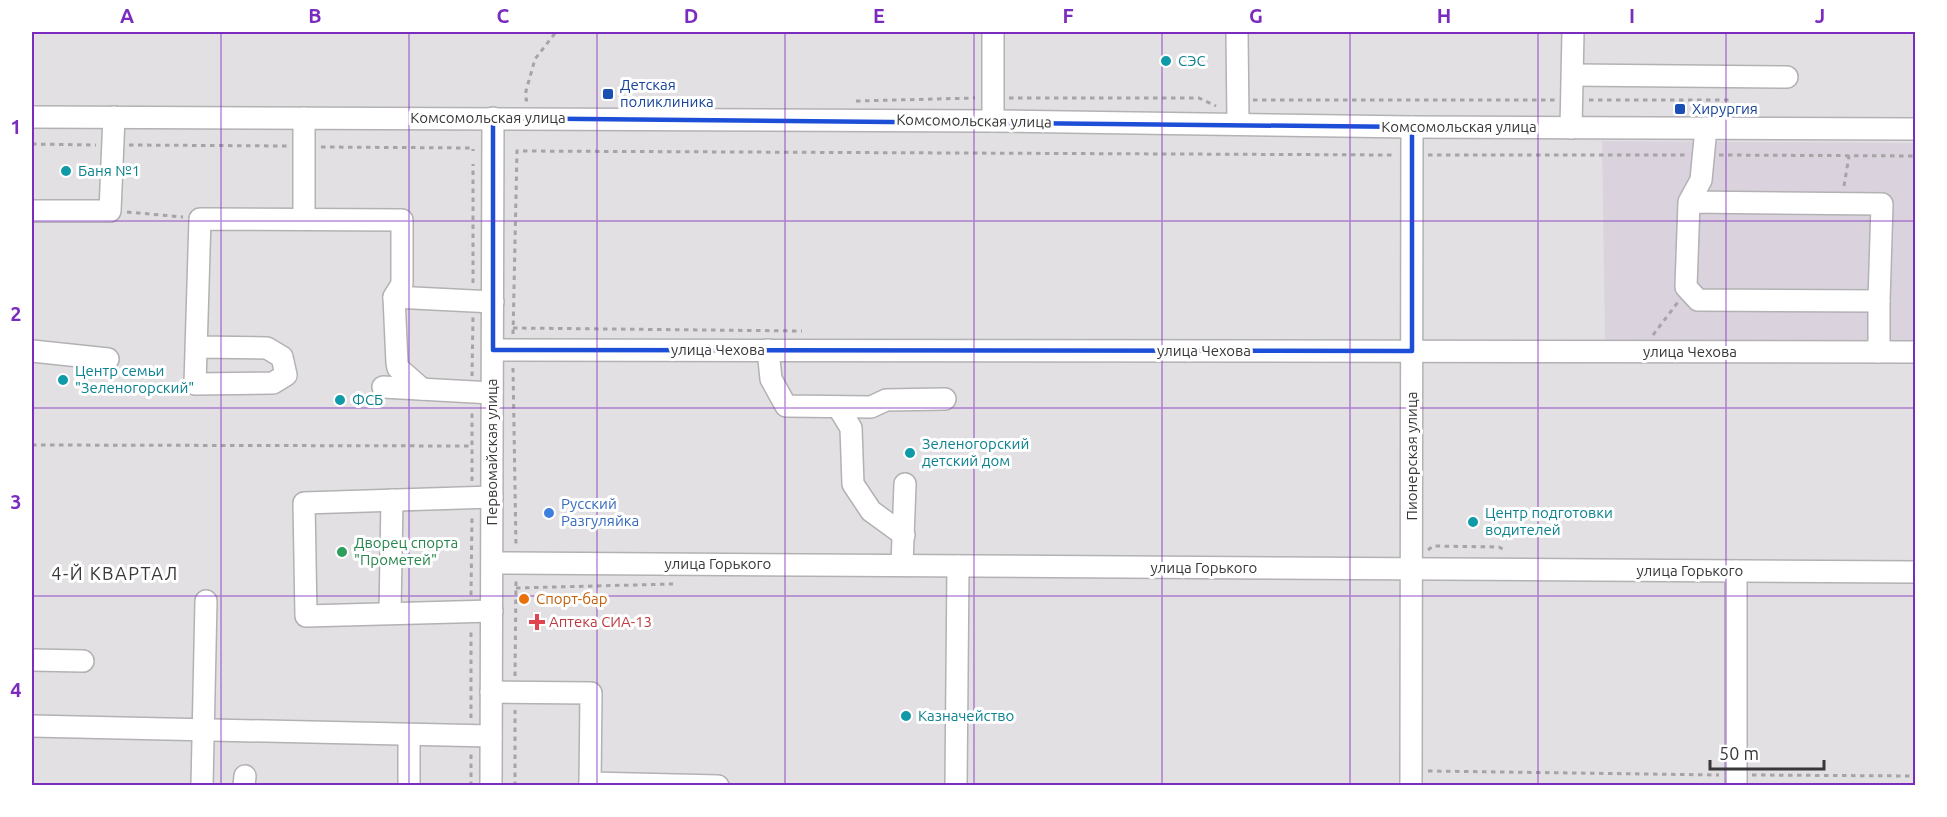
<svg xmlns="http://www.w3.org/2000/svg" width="1947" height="817" font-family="Ubuntu,sans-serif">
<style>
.built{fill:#dad3dd}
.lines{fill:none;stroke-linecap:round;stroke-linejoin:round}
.minor-casing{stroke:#b3b1b4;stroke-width:24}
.path{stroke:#a6a4a7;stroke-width:3;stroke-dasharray:4.5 4.5;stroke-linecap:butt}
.minor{stroke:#fff;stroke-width:21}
.marked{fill:none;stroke:#1d4ed8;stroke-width:4.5;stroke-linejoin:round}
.grid{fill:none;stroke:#7b2cbf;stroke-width:1.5;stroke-opacity:0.55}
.culture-dot{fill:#0f9aa8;stroke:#fff;stroke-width:2}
.transit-dot{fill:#1a4fb4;stroke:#fff;stroke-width:2}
.shop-dot{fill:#3f7fe0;stroke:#fff;stroke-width:2}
.leisure-dot{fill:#2e9e5b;stroke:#fff;stroke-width:2}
.food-dot{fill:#e8710a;stroke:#fff;stroke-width:2}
.health-dot{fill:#e0444e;stroke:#fff;stroke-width:2}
.labels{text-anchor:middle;stroke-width:6;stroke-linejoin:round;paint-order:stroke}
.culture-label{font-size:15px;fill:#0d838f;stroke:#fff;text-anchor:start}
.transit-label{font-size:15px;fill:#164399;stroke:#fff;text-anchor:start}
.street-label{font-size:15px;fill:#383739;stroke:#fff}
.shop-label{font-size:15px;fill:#366cbe;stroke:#fff;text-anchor:start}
.leisure-label{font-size:15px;fill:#27864d;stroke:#fff;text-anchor:start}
.food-label{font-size:15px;fill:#c56008;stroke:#fff;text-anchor:start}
.health-label{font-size:15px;fill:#be3a42;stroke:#fff;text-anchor:start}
.quarter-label{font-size:18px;letter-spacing:1.5px;fill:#383739;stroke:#fff}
.neatline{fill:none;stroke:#7b2cbf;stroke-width:2}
.grid-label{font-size:20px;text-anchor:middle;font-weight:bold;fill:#7b2cbf}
</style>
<rect width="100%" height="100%" fill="#e2e0e3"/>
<path class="built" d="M 1602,141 L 1915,143 L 1915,341 L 1605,342 Z"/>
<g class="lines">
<defs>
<g id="minor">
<path d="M 1237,32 L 1238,124"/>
<path d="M 1573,75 L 1787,77"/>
<path d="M 32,117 L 993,121 L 1412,127 L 1916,129"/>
<path d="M 993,121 L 993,32"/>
<path d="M 1571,128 L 1573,32"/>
<path d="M 1689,202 L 1882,204 L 1879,301 L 1698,300 L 1686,287 L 1689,202 L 1701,180 L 1706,128"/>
<path d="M 32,211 L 110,211 L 114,117"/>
<path d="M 304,219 L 304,118"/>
<path d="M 1879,301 L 1879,352"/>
<path d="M 196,347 L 267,348 L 282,357 L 286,375 L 273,383 L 195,384 L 200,219 L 402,220 L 402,284 L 394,297"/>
<path d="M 493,350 L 1916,352"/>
<path d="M 768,350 L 771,379 L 786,406 L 871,407 L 886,400 L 945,399"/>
<path d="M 32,351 L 108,359"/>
<path d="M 383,387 L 492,393"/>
<path d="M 422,389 L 398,368 L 397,363 L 394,297 L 493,302"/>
<path d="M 838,407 L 851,428 L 853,484 L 871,511 L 904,535"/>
<path d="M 492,563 L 1916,572"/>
<path d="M 902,565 L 905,484"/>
<path d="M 492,611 L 306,616 L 304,503 L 492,497"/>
<path d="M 390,613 L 392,500"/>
<path d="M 32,660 L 83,661"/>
<path d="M 491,692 L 591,693 L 590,786"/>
<path d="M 32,726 L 491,736"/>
<path d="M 590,783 L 718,786"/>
<path d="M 202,786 L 206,601"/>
<path d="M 244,786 L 245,776"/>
<path d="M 409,786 L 409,735"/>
<path d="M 491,786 L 493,118"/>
<path d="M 956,786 L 958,566"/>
<path d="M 1411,786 L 1412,127"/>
<path d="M 1736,786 L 1736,571"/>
</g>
</defs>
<use href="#minor" class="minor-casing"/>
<g class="path">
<path d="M 1009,98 L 1199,98 L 1216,106"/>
<path d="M 528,100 L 526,100 L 526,91 L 535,59 L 556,32"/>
<path d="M 1253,100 L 1556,100"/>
<path d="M 1589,100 L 1732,100"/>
<path d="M 856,101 L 975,98"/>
<path d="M 32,144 L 96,145"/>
<path d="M 129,145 L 288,146"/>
<path d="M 321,147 L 473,148 L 473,151"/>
<path d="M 1428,155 L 1686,155"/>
<path d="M 1719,155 L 1916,156"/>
<path d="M 1844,186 L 1849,156"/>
<path d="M 127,212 L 183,217"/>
<path d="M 473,283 L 473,164"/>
<path d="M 513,328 L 802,331"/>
<path d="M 513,334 L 517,151 L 1395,155"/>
<path d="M 1653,335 L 1678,302"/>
<path d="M 513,368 L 516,547"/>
<path d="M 472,376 L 473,317"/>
<path d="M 32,445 L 472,446"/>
<path d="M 472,481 L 472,410"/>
<path d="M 1428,550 L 1433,546 L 1499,547 L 1506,551"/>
<path d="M 516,588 L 673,584"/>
<path d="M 471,595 L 472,515"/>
<path d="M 515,676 L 516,581"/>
<path d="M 471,718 L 471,629"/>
<path d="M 1428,771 L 1719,775"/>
<path d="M 1752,775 L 1916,776"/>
<path d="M 471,786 L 471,752"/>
<path d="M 515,786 L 515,710"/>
</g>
<use href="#minor" class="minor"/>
</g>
<path class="marked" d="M 493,118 L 1412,127 L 1412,351 L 493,350 Z"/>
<path class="grid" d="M 221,32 L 221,786M 409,32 L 409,786M 597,32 L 597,786M 785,32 L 785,786M 974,32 L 974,786M 1162,32 L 1162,786M 1350,32 L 1350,786M 1538,32 L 1538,786M 1726,32 L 1726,786M 32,221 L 1916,221M 32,408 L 1916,408M 32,596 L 1916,596"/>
<g class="culture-dot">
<circle cx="1166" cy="61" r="6"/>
<circle cx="66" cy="171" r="6"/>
<circle cx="63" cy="380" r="6"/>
<circle cx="340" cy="400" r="6"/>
<circle cx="910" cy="453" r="6"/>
<circle cx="1473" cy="522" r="6"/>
<circle cx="906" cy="716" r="6"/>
</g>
<g class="transit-dot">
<rect x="602" y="88" width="12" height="12" rx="3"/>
<rect x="1674" y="103" width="12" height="12" rx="3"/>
</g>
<circle class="shop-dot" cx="549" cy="513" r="6"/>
<circle class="leisure-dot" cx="342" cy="552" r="6"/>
<circle class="food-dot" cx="524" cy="599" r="6"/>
<path class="health-dot" d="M534 613h6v6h6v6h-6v6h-6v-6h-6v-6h6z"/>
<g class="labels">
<g class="culture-label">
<text x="1178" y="66">СЭС</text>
<text x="78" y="176">Баня №1</text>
<text x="75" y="376">Центр семьи<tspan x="75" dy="17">"Зеленогорский"</tspan></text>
<text x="352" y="405">ФСБ</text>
<text x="922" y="449">Зеленогорский<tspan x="922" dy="17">детский дом</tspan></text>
<text x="1485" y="518">Центр подготовки<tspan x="1485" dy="17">водителей</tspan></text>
<text x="918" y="721">Казначейство</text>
</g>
<g class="transit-label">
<text x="620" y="90">Детская<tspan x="620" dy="17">поликлиника</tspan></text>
<text x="1692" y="114">Хирургия</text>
</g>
<g class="street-label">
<text x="488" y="123">Комсомольская улица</text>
<text transform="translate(974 121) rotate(1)" y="5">Комсомольская улица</text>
<text x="1459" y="132">Комсомольская улица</text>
<text x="718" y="355">улица Чехова</text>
<text x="1204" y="356">улица Чехова</text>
<text x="1690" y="357">улица Чехова</text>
<text transform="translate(492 452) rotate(-90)" y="5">Первомайская улица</text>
<text transform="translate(1412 456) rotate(-90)" y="5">Пионерская улица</text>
<text x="718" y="569">улица Горького</text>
<text x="1204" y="573">улица Горького</text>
<text x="1690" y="576">улица Горького</text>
</g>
<g class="shop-label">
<text x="561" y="509">Русский<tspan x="561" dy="17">Разгуляйка</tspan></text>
</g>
<g class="leisure-label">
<text x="354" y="548">Дворец спорта<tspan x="354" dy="17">"Прометей"</tspan></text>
</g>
<g class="food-label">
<text x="536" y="604">Спорт-бар</text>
</g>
<g class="health-label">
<text x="549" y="627">Аптека СИА-13</text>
</g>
<g class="quarter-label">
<text x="115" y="580">4-Й КВАРТАЛ</text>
</g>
</g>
<rect width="1947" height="817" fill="none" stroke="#ffffff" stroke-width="66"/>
<path d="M1710 760v9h114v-9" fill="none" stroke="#383739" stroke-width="3"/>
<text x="1719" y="760" font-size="18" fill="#383739" stroke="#ffffff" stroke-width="4.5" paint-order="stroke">50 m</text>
<rect x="33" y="33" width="1881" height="751" class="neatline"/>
<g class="grid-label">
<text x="127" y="23">A</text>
<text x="315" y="23">B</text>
<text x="503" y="23">C</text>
<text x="691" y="23">D</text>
<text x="879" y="23">E</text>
<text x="1068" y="23">F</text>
<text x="1256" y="23">G</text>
<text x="1444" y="23">H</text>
<text x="1632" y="23">I</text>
<text x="1820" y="23">J</text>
<text x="16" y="134">1</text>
<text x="16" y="321">2</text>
<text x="16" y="509">3</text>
<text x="16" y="697">4</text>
</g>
</svg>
